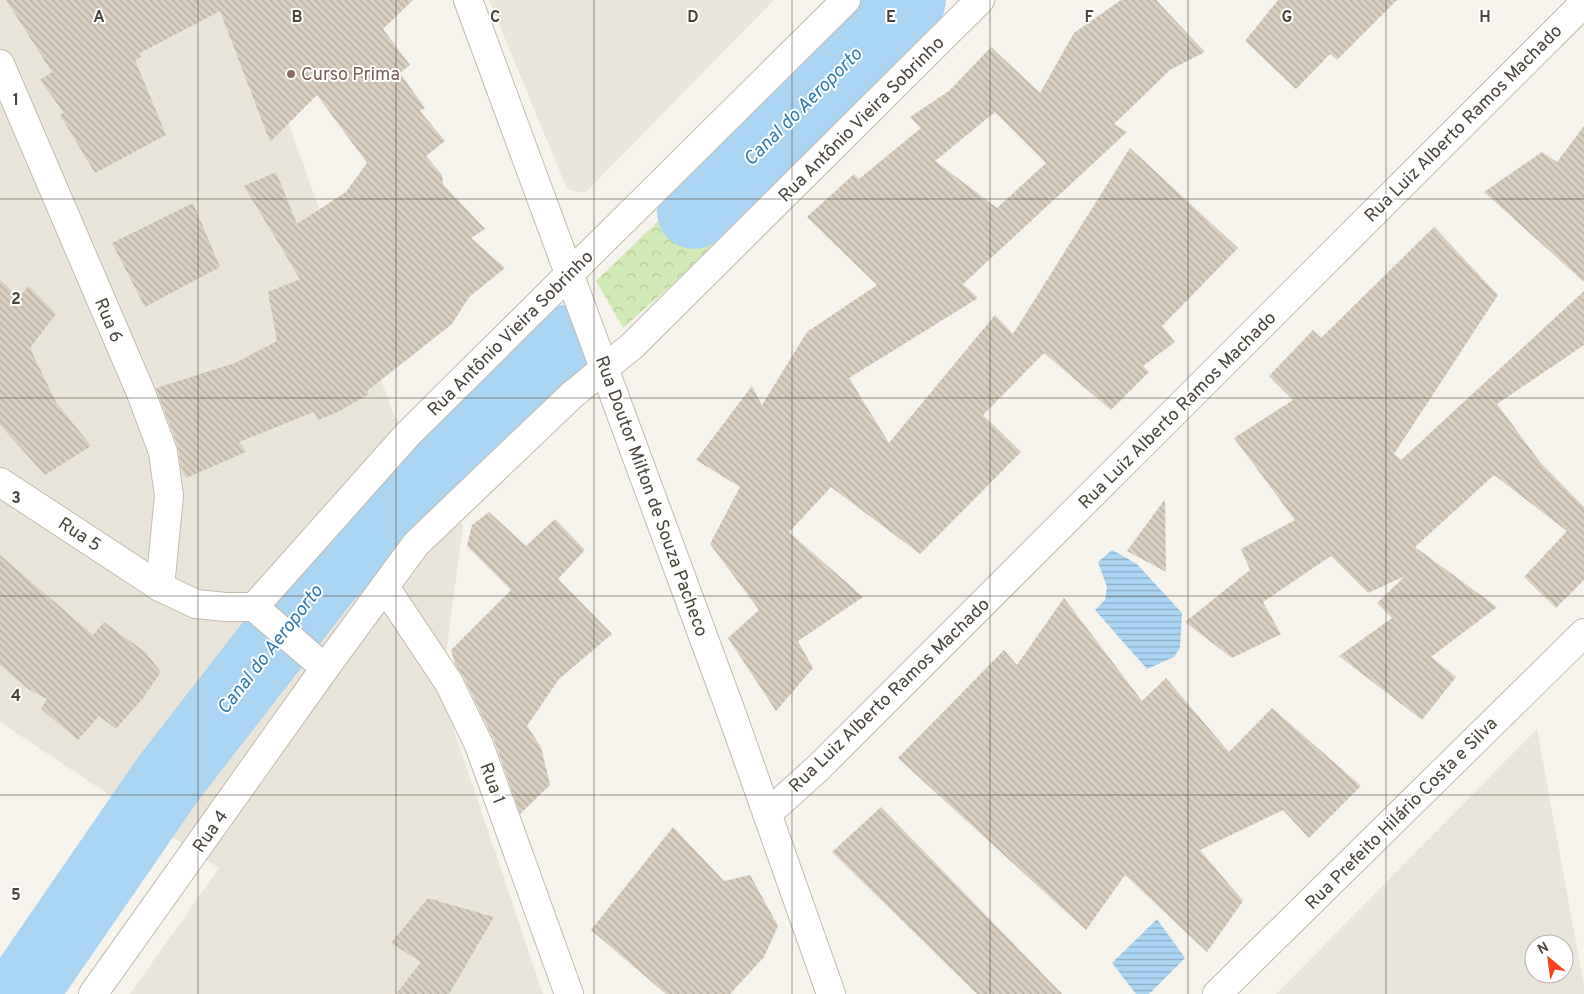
<svg xmlns="http://www.w3.org/2000/svg" width="1584" height="994" font-family="Overpass,sans-serif">
<style>
.residential{fill:#eae5da;fill-rule:evenodd}
.park{fill:url(#park-crowns)}
.water{fill:url(#water-rules)}
.lines{fill:none;stroke-linecap:round;stroke-linejoin:round}
.river{stroke:#a9d4f2;stroke-width:74}
.building{fill:url(#building-back-hatch);fill-rule:evenodd}
.street-casing{stroke:#c2bbae;stroke-width:30}
.street{stroke:#fff;stroke-width:28}
.grid{fill:none;stroke:#4b4439;stroke-width:1;stroke-opacity:0.55}
.education-dot{fill:#8d6e63;stroke:#fff;stroke-width:2}
.labels{text-anchor:middle;stroke-width:4;stroke-linejoin:round;paint-order:stroke}
.education-label{font-size:18px;fill:#785e54;stroke:#fff;text-anchor:start}
.street-label{font-size:18px;fill:#4b4439;stroke:#fff}
.water-label{font-size:19px;font-style:italic;fill:#2e7ab2;stroke:#fff}
.grid-label{font-size:16px;text-anchor:middle;font-weight:bold;fill:#4b4439;stroke:#fff;stroke-width:4;stroke-linejoin:round;paint-order:stroke}
</style>
<defs>
<pattern id="park-crowns" width="20" height="18" patternUnits="userSpaceOnUse" patternTransform="scale(1.25)"><rect width="20" height="18" fill="#d2eab5"/><path d="M2 6a3 3 0 1 1 6 0M12 15a3 3 0 1 1 6 0" fill="none" stroke="#b6ca9c"/></pattern>
<pattern id="water-rules" width="6" height="5" patternUnits="userSpaceOnUse" patternTransform="scale(1.25)"><rect width="6" height="5" fill="#a9d4f2"/><path d="M0 2.5h6" fill="none" stroke="#8caec5"/></pattern>
<pattern id="building-back-hatch" width="6" height="6" patternUnits="userSpaceOnUse" patternTransform="scale(1.25)"><rect width="6" height="6" fill="#d8cfc1"/><path d="M-1 5l2 2M0 0l6 6M5-1l2 2" fill="none" stroke="#b1aa9e"/></pattern>
</defs>
<rect width="100%" height="100%" fill="#f6f3ec"/>
<g class="residential">
<path d="M 0,0 L 244,0 L 393,413 L 463,526 L 441,692 L 543,994 L 130,994 L 219,868 L 0,722 Z"/>
<path d="M 489,0 L 774,0 L 585,193 L 567,189 Z"/>
<path d="M 1537,729 L 1584,986 L 1584,994 L 1276,994 ZM 1534,944 L 1564,944 L 1564,974 L 1534,974 Z"/>
</g>
<g class="park">
<path d="M 677,203 L 717,245 L 623,328 L 596,281 Z"/>
<path d="M 558,308 L 577,358 L 457,479 L 424,438 Z"/>
</g>
<g class="water">
<path d="M 1112,550 L 1137,564 L 1182,613 L 1180,648 L 1174,657 L 1147,669 L 1095,610 L 1105,600 L 1107,587 L 1098,562 Z"/>
<path d="M 1157,919 L 1185,958 L 1149,994 L 1136,994 L 1112,963 Z"/>
</g>
<g class="lines">
<g class="river">
<path d="M 694,212 L 909,0"/>
<path d="M 20,994 L 168,779 L 324,578 L 563,342"/>
</g>
</g>
<g class="building">
<path d="M 6,0 L 413,0 L 383,29 L 410,65 L 400,73 L 425,108 L 420,111 L 445,141 L 426,156 L 442,175 L 443,184 L 485,229 L 471,238 L 505,268 L 469,297 L 452,324 L 367,391 L 369,394 L 338,412 L 318,420 L 314,412 L 239,442 L 246,452 L 186,478 L 181,468 L 178,447 L 156,388 L 235,363 L 277,341 L 268,292 L 300,279 L 244,186 L 276,172 L 297,224 L 346,192 L 367,163 L 317,95 L 270,142 L 220,11 L 140,53 L 141,57 L 135,60 L 166,135 L 95,173 L 60,115 L 64,113 L 40,80 L 52,72 Z"/>
<path d="M 1121,0 L 1156,0 L 1205,52 L 1170,70 L 1114,124 L 1127,132 L 963,284 L 978,298 L 849,378 L 889,443 L 995,315 L 1013,334 L 1130,148 L 1238,248 L 1162,326 L 1175,342 L 1143,366 L 1149,372 L 1111,410 L 1044,353 L 983,415 L 1021,452 L 920,554 L 831,487 L 789,532 L 863,597 L 798,641 L 813,668 L 776,711 L 728,638 L 759,610 L 710,544 L 740,487 L 696,460 L 752,386 L 762,405 L 807,332 L 877,285 L 807,217 L 854,174 L 859,179 L 921,128 L 910,117 L 949,91 L 991,47 L 1040,93 L 1074,33 ZM 995,112 L 1046,163 L 997,208 L 935,161 Z"/>
<path d="M 1278,0 L 1397,0 L 1337,60 L 1330,54 L 1296,89 L 1245,41 Z"/>
<path d="M 1584,126 L 1584,282 L 1484,192 L 1542,152 L 1557,162 Z"/>
<path d="M 193,203 L 220,267 L 145,307 L 112,243 Z"/>
<path d="M 1434,227 L 1498,295 L 1394,454 L 1401,460 L 1584,291 L 1584,345 L 1497,404 L 1540,462 L 1584,507 L 1584,580 L 1556,608 L 1524,577 L 1567,531 L 1494,475 L 1415,547 L 1497,607 L 1431,657 L 1456,677 L 1422,720 L 1339,656 L 1392,618 L 1377,603 L 1405,576 L 1368,593 L 1331,556 L 1263,602 L 1281,634 L 1232,658 L 1185,622 L 1250,570 L 1241,549 L 1295,520 L 1234,438 L 1293,400 L 1269,376 L 1313,330 L 1321,338 Z"/>
<path d="M 0,280 L 19,297 L 29,286 L 56,314 L 30,348 L 56,402 L 91,446 L 45,475 L 0,425 Z"/>
<path d="M 1165,499 L 1166,572 L 1127,551 Z"/>
<path d="M 489,512 L 526,546 L 555,519 L 585,550 L 558,579 L 612,634 L 559,679 L 527,726 L 541,747 L 550,785 L 520,814 L 494,740 L 463,676 L 455,664 L 451,650 L 511,590 L 467,546 L 472,525 Z"/>
<path d="M 0,555 L 93,635 L 104,622 L 145,652 L 161,672 L 143,698 L 116,729 L 99,716 L 78,740 L 41,709 L 47,699 L 28,689 L 0,665 Z"/>
<path d="M 1064,598 L 1142,701 L 1166,678 L 1229,752 L 1272,708 L 1361,786 L 1309,838 L 1283,810 L 1200,850 L 1243,901 L 1207,952 L 1125,875 L 1086,930 L 898,758 L 1004,650 L 1017,665 Z"/>
<path d="M 881,807 L 1062,994 L 977,994 L 832,852 Z"/>
<path d="M 673,827 L 724,881 L 750,875 L 778,926 L 764,957 L 730,994 L 666,994 L 591,930 Z"/>
<path d="M 428,898 L 494,917 L 449,994 L 396,994 L 421,962 L 391,943 Z"/>
</g>
<g class="lines">
<defs>
<g id="street">
<path d="M 468,0 L 730,709 L 831,994"/>
<path d="M 0,64 L 141,393 L 163,452 L 169,496 L 160,587"/>
<path d="M 0,482 L 160,587 L 196,604 L 226,607 L 254,607 L 408,434 L 846,0"/>
<path d="M 385,587 L 449,683 L 479,745 L 569,994"/>
<path d="M 254,607 L 325,668"/>
<path d="M 767,814 L 818,768 L 1584,3"/>
<path d="M 93,994 L 325,668 L 416,544 L 572,395 L 632,346 L 980,0"/>
<path d="M 1217,994 L 1584,633"/>
</g>
</defs>
<use href="#street" class="street-casing"/>
<use href="#street" class="street"/>
</g>
<path class="grid" d="M 198,0 L 198,994M 396,0 L 396,994M 594,0 L 594,994M 792,0 L 792,994M 990,0 L 990,994M 1188,0 L 1188,994M 1386,0 L 1386,994M 0,199 L 1584,199M 0,398 L 1584,398M 0,596 L 1584,596M 0,795 L 1584,795"/>
<circle class="education-dot" cx="291" cy="74" r="5"/>
<g class="labels">
<g class="education-label">
<text x="301" y="80">Curso Prima</text>
</g>
<g class="street-label">
<text transform="translate(861 119) rotate(-45)" y="6">Rua Antônio Vieira Sobrinho</text>
<text transform="translate(1463 123) rotate(-45)" y="6">Rua Luiz Alberto Ramos Machado</text>
<text transform="translate(109 320) rotate(67)" y="6">Rua 6</text>
<text transform="translate(510 333) rotate(-45)" y="6">Rua Antônio Vieira Sobrinho</text>
<text transform="translate(1177 410) rotate(-45)" y="6">Rua Luiz Alberto Ramos Machado</text>
<text transform="translate(652 496) rotate(70)" y="6">Rua Doutor Milton de Souza Pacheco</text>
<text transform="translate(80 534) rotate(33)" y="6">Rua 5</text>
<text transform="translate(889 695) rotate(-44)" y="6">Rua Luiz Alberto Ramos Machado</text>
<text transform="translate(493 783) rotate(70)" y="6">Rua 1</text>
<text transform="translate(1401 813) rotate(-45)" y="6">Rua Prefeito Hilário Costa e Silva</text>
<text transform="translate(210 831) rotate(-55)" y="6">Rua 4</text>
</g>
<g class="water-label">
<text transform="translate(802 106) rotate(-45)" y="7">Canal do Aeroporto</text>
<text transform="translate(269 649) rotate(-52)" y="7">Canal do Aeroporto</text>
</g>
</g>
<g class="grid-label">
<text x="99" y="22">A</text>
<text x="297" y="22">B</text>
<text x="495" y="22">C</text>
<text x="693" y="22">D</text>
<text x="891" y="22">E</text>
<text x="1089" y="22">F</text>
<text x="1287" y="22">G</text>
<text x="1485" y="22">H</text>
<text x="16" y="105">1</text>
<text x="16" y="304">2</text>
<text x="16" y="503">3</text>
<text x="16" y="701">4</text>
<text x="16" y="900">5</text>
</g>
<g transform="translate(1549 959) rotate(331)"><circle r="24" fill="#ffffff" stroke="#b7b4b0"/>
<path d="M0-4L9 19L0 12L-9 19Z" fill="#fc3f1d"/>
<text y="-8" font-size="14" font-weight="bold" text-anchor="middle" fill="#4b4439">N</text>
</g>
</svg>
